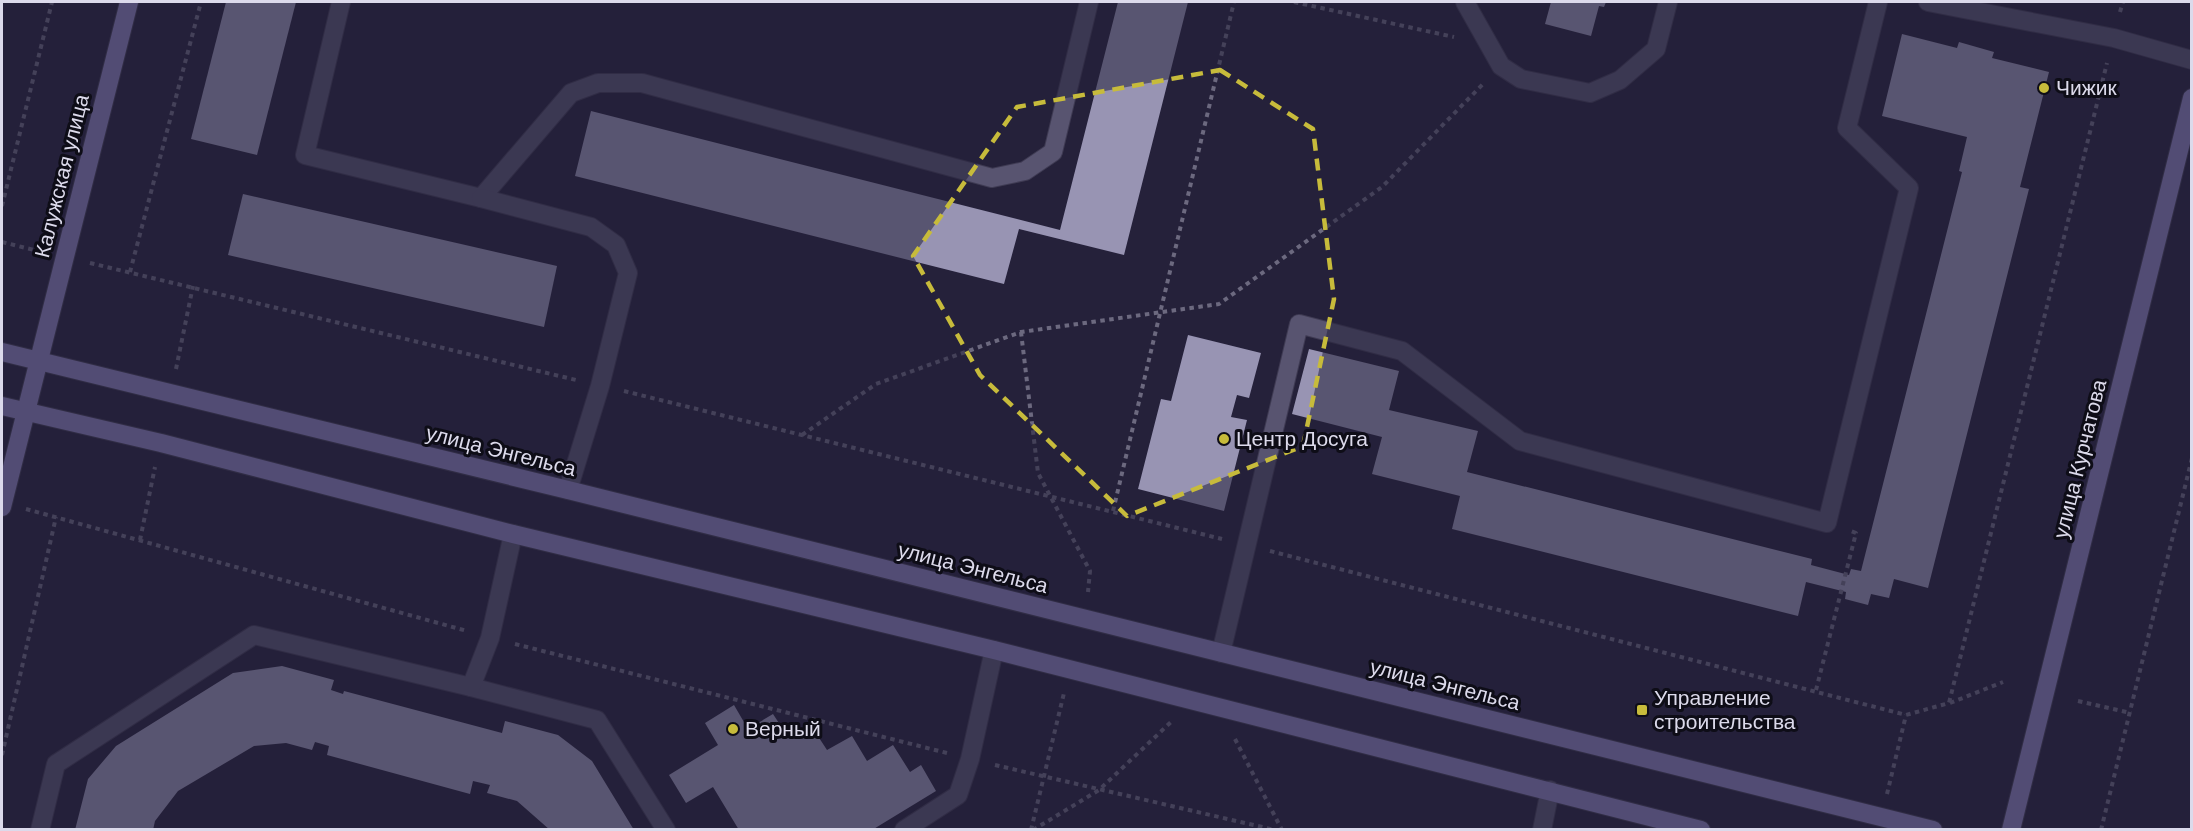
<svg xmlns="http://www.w3.org/2000/svg" width="2193" height="831" font-family="Arial,sans-serif">
<style>
.building{fill:#9894b3}
.lines{fill:none;stroke-linecap:round;stroke-linejoin:round}
.minor-casing{stroke:#3f3b53;stroke-width:20}
.major-casing{stroke:#3f3b53;stroke-width:20}
.path{stroke:#6c697f;stroke-width:4;stroke-dasharray:4.5 4.5;stroke-linecap:butt}
.minor{stroke:#585470;stroke-width:18}
.major{stroke:#8a81ba;stroke-width:18}
.marked{fill:none;stroke:#c7bb3b;stroke-width:4.5;stroke-dasharray:12 8;stroke-linejoin:round}
.poi-dot{fill:#c7bb3b;stroke:#0e0d17;stroke-width:2}
.labels{text-anchor:middle;stroke-width:6;stroke-linejoin:round;paint-order:stroke}
.poi-label{font-size:21px;fill:#dcdaeb;stroke:#0e0d17;text-anchor:start}
.street-label{font-size:21px;fill:#dcdaeb;stroke:#0e0d17}
</style>
<rect width="100%" height="100%" fill="#25213a"/>
<g class="building">
<path d="M 226,2 L 296,2 L 257,155 L 191,139 Z"/>
<path d="M 1118,2 L 1188,2 L 1124,255 L 1019,229 L 1004,284 L 575,176 L 591,111 L 1060,230 Z"/>
<path d="M 1551,2 L 1606,2 L 1604,7 L 1599,6 L 1591,36 L 1545,24 Z"/>
<path d="M 1902,34 L 1957,48 L 1959,42 L 1994,52 L 1992,58 L 2049,72 L 2020,187 L 2029,189 L 1928,588 L 1894,579 L 1889,598 L 1871,594 L 1868,605 L 1845,599 L 1846,592 L 1806,582 L 1798,616 L 1452,529 L 1460,496 L 1372,474 L 1382,437 L 1292,414 L 1309,349 L 1399,371 L 1389,410 L 1478,431 L 1467,472 L 1812,559 L 1811,565 L 1849,575 L 1851,569 L 1861,571 L 1962,172 L 1959,171 L 1967,137 L 1882,116 Z"/>
<path d="M 243,194 L 557,266 L 544,327 L 228,255 Z"/>
<path d="M 1188,335 L 1261,353 L 1249,398 L 1237,395 L 1231,417 L 1247,420 L 1224,511 L 1138,489 L 1161,399 L 1171,401 Z"/>
<path d="M 282,666 L 334,680 L 331,690 L 343,694 L 344,691 L 502,733 L 505,721 L 558,735 L 592,761 L 634,830 L 550,830 L 517,801 L 487,793 L 490,785 L 473,781 L 470,794 L 327,755 L 329,746 L 315,742 L 312,750 L 286,743 L 254,746 L 178,791 L 155,821 L 153,830 L 75,830 L 88,779 L 116,746 L 233,673 Z"/>
<path d="M 734,705 L 748,729 L 773,714 L 788,737 L 810,724 L 827,750 L 852,736 L 867,761 L 893,745 L 910,772 L 921,765 L 936,791 L 872,830 L 739,830 L 713,787 L 686,803 L 669,775 L 718,745 L 705,723 Z"/>
</g>
<g class="lines">
<defs>
<g id="minor">
<path d="M 341,2 L 305,155 L 481,198 L 571,93 L 598,83 L 642,83 L 992,178 L 1025,171 L 1053,152 L 1089,2"/>
<path d="M 1465,2 L 1501,66 L 1521,79 L 1590,93 L 1620,80 L 1656,49 L 1668,2"/>
<path d="M 1928,2 L 2114,38 L 2192,60"/>
<path d="M 481,198 L 591,227 L 616,245 L 628,273 L 600,386 L 568,490"/>
<path d="M 1221,653 L 1299,324 L 1402,351 L 1520,441 L 1827,523 L 1909,188 L 1847,128 L 1878,2"/>
<path d="M 471,687 L 597,720 L 666,830"/>
<path d="M 40,830 L 56,764 L 254,635 L 471,687 L 490,638 L 513,534"/>
<path d="M 904,830 L 958,795 L 970,759 L 994,650"/>
<path d="M 1542,830 L 1550,790"/>
</g>
<g id="major">
<path d="M 2,352 L 568,490 L 1933,830"/>
<path d="M 2,406 L 161,443 L 513,534 L 994,650 L 1701,830"/>
<path d="M 2,507 L 129,2"/>
<path d="M 2011,830 L 2192,98"/>
</g>
</defs>
<use href="#minor" class="minor-casing"/>
<use href="#major" class="major-casing"/>
<g class="path">
<path d="M 1294,2 L 1454,37"/>
<path d="M 2120,12 L 2123,2"/>
<path d="M 2,206 L 52,2"/>
<path d="M 2,242 L 42,252"/>
<path d="M 90,263 L 576,380"/>
<path d="M 130,272 L 201,2"/>
<path d="M 1021,332 L 1038,473 L 1090,571 L 1088,592"/>
<path d="M 176,369 L 193,286"/>
<path d="M 624,391 L 1222,539"/>
<path d="M 802,435 L 876,384 L 1021,332 L 1219,304 L 1382,187 L 1483,84"/>
<path d="M 26,509 L 467,631"/>
<path d="M 1113,511 L 1234,2"/>
<path d="M 140,540 L 155,467"/>
<path d="M 1270,551 L 1906,715 L 1949,703 L 2107,63"/>
<path d="M 515,644 L 947,753"/>
<path d="M 1816,690 L 1856,533 L 1851,531"/>
<path d="M 2078,701 L 2131,713"/>
<path d="M 1950,703 L 2003,682"/>
<path d="M 1235,739 L 1282,830"/>
<path d="M 2,755 L 56,517"/>
<path d="M 995,765 L 1275,830"/>
<path d="M 1887,794 L 1906,715"/>
<path d="M 1031,830 L 1064,693"/>
<path d="M 1033,830 L 1099,790 L 1171,722"/>
<path d="M 2101,830 L 2192,458"/>
</g>
<use href="#minor" class="minor"/>
<use href="#major" class="major"/>
</g>
<path d="M0 0H2193V831H0ZM 1220,70 L 1313,129 L 1334,299 L 1303,446 L 1127,516 L 980,375 L 913,256 L 1017,107 Z" fill="#25213a" fill-opacity=".55" fill-rule="evenodd"/>
<path class="marked" d="M 1220,70 L 1313,129 L 1334,299 L 1303,446 L 1127,516 L 980,375 L 913,256 L 1017,107 Z"/>
<g class="poi-dot">
<circle cx="2044" cy="88" r="6"/>
<circle cx="1224" cy="439" r="6"/>
<rect x="1636" y="704" width="12" height="12" rx="3"/>
<circle cx="733" cy="729" r="6"/>
</g>
<g class="labels">
<g class="poi-label">
<text x="2056" y="95">Чижик</text>
<text x="1236" y="446">Центр Досуга</text>
<text x="1654" y="705">Управление<tspan x="1654" dy="24">строительства</tspan></text>
<text x="745" y="736">Верный</text>
</g>
<g class="street-label">
<text transform="translate(62 176) rotate(-76)" y="7">Калужская улица</text>
<text transform="translate(501 451) rotate(14)" y="7">улица Энгельса</text>
<text transform="translate(2080 459) rotate(-76)" y="7">улица Курчатова</text>
<text transform="translate(973 568) rotate(14)" y="7">улица Энгельса</text>
<text transform="translate(1445 685) rotate(14)" y="7">улица Энгельса</text>
</g>
</g>
<rect width="2193" height="831" fill="none" stroke="#dcdaeb" stroke-width="6"/>
</svg>
